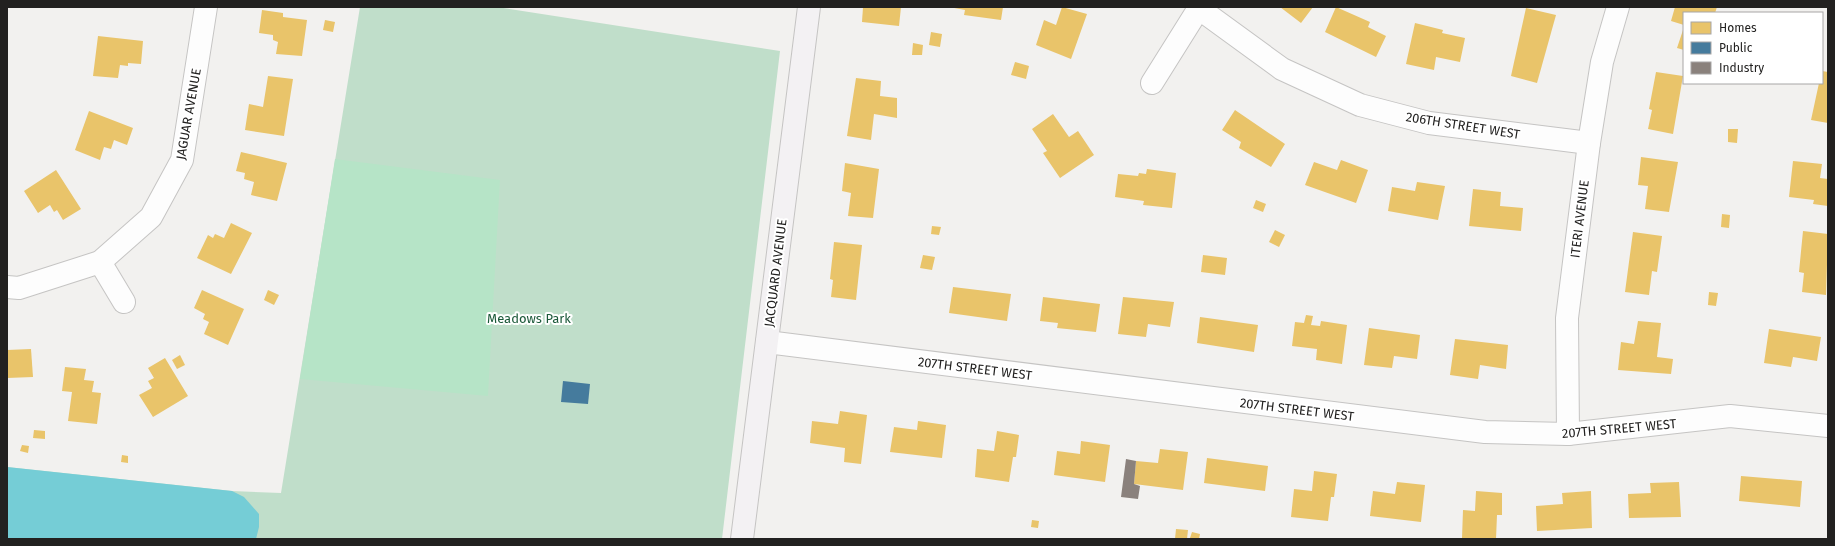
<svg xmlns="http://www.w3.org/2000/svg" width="1835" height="546" font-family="'Fira Sans',sans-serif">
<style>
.green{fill:#c0deca}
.forest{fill:#b6e4c7}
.water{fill:#75cdd6}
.homes{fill:#e9c46a}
.public{fill:#457b9d}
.industry{fill:#8a817c}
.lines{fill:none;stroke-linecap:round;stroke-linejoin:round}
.street-casing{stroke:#c5c4c3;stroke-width:24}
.secondary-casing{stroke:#c5c4c3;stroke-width:24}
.street{stroke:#fdfdfd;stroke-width:22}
.secondary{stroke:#f3f1f3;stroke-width:22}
.labels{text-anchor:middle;stroke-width:4;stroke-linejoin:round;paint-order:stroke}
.street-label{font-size:13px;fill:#222120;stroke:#fff}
.park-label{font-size:13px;fill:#1a5838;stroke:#fff}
</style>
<rect width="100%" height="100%" fill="#f2f1ef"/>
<path class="green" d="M 360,7 L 497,7 L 780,51 L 722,539 L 7,539 L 7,467 L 232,491 L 281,493 Z"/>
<path class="forest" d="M 335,159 L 500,180 L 488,396 L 300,379 Z"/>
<path class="water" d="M 7,467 L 232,491 L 244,497 L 259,514 L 259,527 L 256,539 L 7,539 Z"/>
<g class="homes">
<path d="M 863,7 L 901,7 L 899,26 L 862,22 Z"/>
<path d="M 949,7 L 1003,7 L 1001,20 L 964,15 L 965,10 Z"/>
<path d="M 1062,7 L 1087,14 L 1071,59 L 1036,45 L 1044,20 L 1056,25 Z"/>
<path d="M 1280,7 L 1313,7 L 1301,23 Z"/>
<path d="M 1336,7 L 1370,22 L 1368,27 L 1386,36 L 1376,57 L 1325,32 Z"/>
<path d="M 1675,7 L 1717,7 L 1715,13 L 1684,13 L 1684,25 L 1671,21 Z"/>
<path d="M 1526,8 L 1556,15 L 1537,83 L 1511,76 Z"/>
<path d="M 262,10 L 283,13 L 283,17 L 307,20 L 302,56 L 276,54 L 278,42 L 273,40 L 273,35 L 259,33 Z"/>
<path d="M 325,20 L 335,22 L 333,32 L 323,30 Z"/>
<path d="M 1415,23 L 1443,30 L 1442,33 L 1465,38 L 1460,62 L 1436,57 L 1434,70 L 1406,64 Z"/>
<path d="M 1684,27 L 1684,50 L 1677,48 Z"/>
<path d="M 931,32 L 942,34 L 940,47 L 929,45 Z"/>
<path d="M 98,36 L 143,41 L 141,64 L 128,63 L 128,66 L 120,65 L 118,78 L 93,76 Z"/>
<path d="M 913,43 L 923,45 L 922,55 L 912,55 Z"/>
<path d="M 1015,62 L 1029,66 L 1026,79 L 1011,75 Z"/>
<path d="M 1822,71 L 1828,72 L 1828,123 L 1811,120 L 1819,83 L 1822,83 Z"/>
<path d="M 1656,72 L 1683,76 L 1673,134 L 1648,129 L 1652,110 L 1649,109 Z"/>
<path d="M 268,76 L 293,79 L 284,136 L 245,130 L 249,104 L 263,107 Z"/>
<path d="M 856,78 L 881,81 L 880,96 L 897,98 L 897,118 L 874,114 L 871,140 L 847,136 Z"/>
<path d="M 1235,110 L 1285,144 L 1271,167 L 1239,148 L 1241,142 L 1222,130 Z"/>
<path d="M 89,111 L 133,128 L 127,145 L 114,140 L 111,149 L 104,147 L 100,160 L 75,150 Z"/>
<path d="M 1053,114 L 1069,137 L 1078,131 L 1094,155 L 1060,178 L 1043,153 L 1047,151 L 1032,129 Z"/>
<path d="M 1728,129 L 1738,129 L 1737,143 L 1728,142 Z"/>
<path d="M 241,152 L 287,163 L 277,201 L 251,195 L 254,182 L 244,179 L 245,173 L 236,171 Z"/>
<path d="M 1641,157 L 1678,162 L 1669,212 L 1645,209 L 1648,186 L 1638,185 Z"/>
<path d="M 1341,160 L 1368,170 L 1356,203 L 1305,185 L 1314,162 L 1337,170 Z"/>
<path d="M 1793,161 L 1822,164 L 1820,178 L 1828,179 L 1828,206 L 1813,204 L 1814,200 L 1789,197 Z"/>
<path d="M 845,163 L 879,169 L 873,218 L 848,216 L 851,193 L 842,191 Z"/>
<path d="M 1147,169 L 1176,173 L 1172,208 L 1143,205 L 1144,201 L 1115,197 L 1118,174 L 1138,176 L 1139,173 L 1146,174 Z"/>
<path d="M 56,170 L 81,209 L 63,220 L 57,210 L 54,212 L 50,205 L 38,213 L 24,191 Z"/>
<path d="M 1417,182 L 1445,186 L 1438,220 L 1388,211 L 1392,187 L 1415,191 Z"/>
<path d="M 1473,189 L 1501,192 L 1500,206 L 1523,208 L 1521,231 L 1469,226 Z"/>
<path d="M 1256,200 L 1266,204 L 1263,212 L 1253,208 Z"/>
<path d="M 1722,214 L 1730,215 L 1729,228 L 1721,227 Z"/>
<path d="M 231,223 L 252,233 L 231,274 L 197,258 L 208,235 L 213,238 L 215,234 L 224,238 Z"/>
<path d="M 932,226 L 941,227 L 939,235 L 931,234 Z"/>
<path d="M 1275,230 L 1285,235 L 1279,247 L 1269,242 Z"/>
<path d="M 1803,231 L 1828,234 L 1826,295 L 1802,292 L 1804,273 L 1799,272 Z"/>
<path d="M 1633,232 L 1662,236 L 1657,272 L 1652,271 L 1649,295 L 1625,292 Z"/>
<path d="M 834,242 L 862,245 L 856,300 L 831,297 L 833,280 L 830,279 Z"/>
<path d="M 923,255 L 935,257 L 932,270 L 920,268 Z"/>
<path d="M 1203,255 L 1227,258 L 1225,275 L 1201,272 Z"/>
<path d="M 953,287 L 1011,294 L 1007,321 L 949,313 Z"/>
<path d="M 202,290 L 244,309 L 228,345 L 204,334 L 209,322 L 203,319 L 205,314 L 194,308 Z"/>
<path d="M 268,290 L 279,295 L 274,305 L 264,300 Z"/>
<path d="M 1709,292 L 1718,293 L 1716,306 L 1708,305 Z"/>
<path d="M 1043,297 L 1100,304 L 1096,332 L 1057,328 L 1058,323 L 1040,321 Z"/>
<path d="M 1123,297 L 1174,302 L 1170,327 L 1148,324 L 1146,337 L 1118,334 Z"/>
<path d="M 1306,315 L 1313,316 L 1311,325 L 1320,326 L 1321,321 L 1347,325 L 1342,364 L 1316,360 L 1317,349 L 1292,346 L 1295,322 L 1304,323 Z"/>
<path d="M 1200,317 L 1258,325 L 1254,352 L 1197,343 Z"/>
<path d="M 1638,321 L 1661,323 L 1657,357 L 1673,359 L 1671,374 L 1618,370 L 1621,342 L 1634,344 Z"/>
<path d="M 1369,328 L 1420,335 L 1417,359 L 1394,356 L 1392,368 L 1364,365 Z"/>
<path d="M 1769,329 L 1821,337 L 1817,361 L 1793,357 L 1791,367 L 1764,363 Z"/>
<path d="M 1455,339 L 1508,345 L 1506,369 L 1480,365 L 1478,379 L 1450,375 Z"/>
<path d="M 31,349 L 33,377 L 7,378 L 7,350 Z"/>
<path d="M 180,355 L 185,365 L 177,369 L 172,360 Z"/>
<path d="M 165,358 L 188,396 L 153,417 L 139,395 L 152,388 L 148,381 L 154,378 L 148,368 Z"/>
<path d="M 65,367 L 86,369 L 84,380 L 94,381 L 92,392 L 101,393 L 97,424 L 68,421 L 72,392 L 62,391 Z"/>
<path d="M 840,411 L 867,415 L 861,464 L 844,462 L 845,448 L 810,443 L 812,421 L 838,424 Z"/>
<path d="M 918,421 L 946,425 L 942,458 L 890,452 L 894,427 L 917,430 Z"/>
<path d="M 34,430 L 45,431 L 45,439 L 33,438 Z"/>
<path d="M 997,431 L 1019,435 L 1016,457 L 1013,457 L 1009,482 L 975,477 L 977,449 L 994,451 Z"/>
<path d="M 1081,441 L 1110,445 L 1105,482 L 1054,475 L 1057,451 L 1080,454 Z"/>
<path d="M 22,445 L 29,446 L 28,453 L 20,451 Z"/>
<path d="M 1160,449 L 1188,452 L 1183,490 L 1134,484 L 1136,461 L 1158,463 Z"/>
<path d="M 122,455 L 128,456 L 128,463 L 121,462 Z"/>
<path d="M 1207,458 L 1268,466 L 1265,491 L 1204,483 Z"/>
<path d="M 1314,471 L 1337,474 L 1334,497 L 1331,497 L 1328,521 L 1291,517 L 1294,489 L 1312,491 Z"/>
<path d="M 1741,476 L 1802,481 L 1800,507 L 1739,501 Z"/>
<path d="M 1397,482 L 1425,485 L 1421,522 L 1370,516 L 1373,491 L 1395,494 Z"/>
<path d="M 1679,482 L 1681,517 L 1629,518 L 1628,494 L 1651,493 L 1650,483 Z"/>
<path d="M 1476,491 L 1502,493 L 1502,515 L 1497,515 L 1496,539 L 1462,538 L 1463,510 L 1475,511 Z"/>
<path d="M 1591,491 L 1592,528 L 1537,531 L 1536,506 L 1563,504 L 1562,493 Z"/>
<path d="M 1032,520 L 1039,521 L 1038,528 L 1031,527 Z"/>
<path d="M 1176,529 L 1188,530 L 1187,539 L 1175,539 Z"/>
<path d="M 1192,532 L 1200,534 L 1199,539 L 1190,538 Z"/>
</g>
<path class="public" d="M 563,381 L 590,384 L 588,404 L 561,402 Z"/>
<path class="industry" d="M 1126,459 L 1136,461 L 1134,484 L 1140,486 L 1138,499 L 1121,497 Z"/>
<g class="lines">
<defs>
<g id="street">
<path d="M 1197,7 L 1282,69 L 1360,105 L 1429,123 L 1589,143"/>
<path d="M 1152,83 L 1199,8"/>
<path d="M 100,262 L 124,302"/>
<path d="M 7,287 L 19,288 L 100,262 L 151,217 L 182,160 L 206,7"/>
<path d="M 767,342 L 1485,432 L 1568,434 L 1730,416 L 1828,426"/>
<path d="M 1568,434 L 1567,318 L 1589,143 L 1602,62 L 1618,7"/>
</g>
<path id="secondary" d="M 742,539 L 809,7"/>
</defs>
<use href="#street" class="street-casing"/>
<use href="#secondary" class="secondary-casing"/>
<use href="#street" class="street"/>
<use href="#secondary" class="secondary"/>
</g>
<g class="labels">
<g class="street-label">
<text transform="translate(188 114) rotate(-80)" y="5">JAGUAR AVENUE</text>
<text transform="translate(1463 125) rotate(9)" y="5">206TH STREET WEST</text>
<text transform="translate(1579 219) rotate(-83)" y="5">ITERI AVENUE</text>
<text transform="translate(775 273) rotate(-83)" y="5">JACQUARD AVENUE</text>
<text transform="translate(975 368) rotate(7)" y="5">207TH STREET WEST</text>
<text transform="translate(1297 409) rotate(7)" y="5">207TH STREET WEST</text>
<text transform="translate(1619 428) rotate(-5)" y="5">207TH STREET WEST</text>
</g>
<g class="park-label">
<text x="529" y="323">Meadows Park</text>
</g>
</g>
<rect width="1835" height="546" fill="none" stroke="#222120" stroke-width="16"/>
<rect x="1683" y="12" width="140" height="72" fill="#ffffff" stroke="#a7a6a6"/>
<rect x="1691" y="22" width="20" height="12" fill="#e9c46a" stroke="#a7a6a6"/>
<text x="1719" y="32" font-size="12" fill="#222120">Homes</text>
<rect x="1691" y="42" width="20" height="12" fill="#457b9d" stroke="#a7a6a6"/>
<text x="1719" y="52" font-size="12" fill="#222120">Public</text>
<rect x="1691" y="62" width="20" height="12" fill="#8a817c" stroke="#a7a6a6"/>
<text x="1719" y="72" font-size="12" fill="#222120">Industry</text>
</svg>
